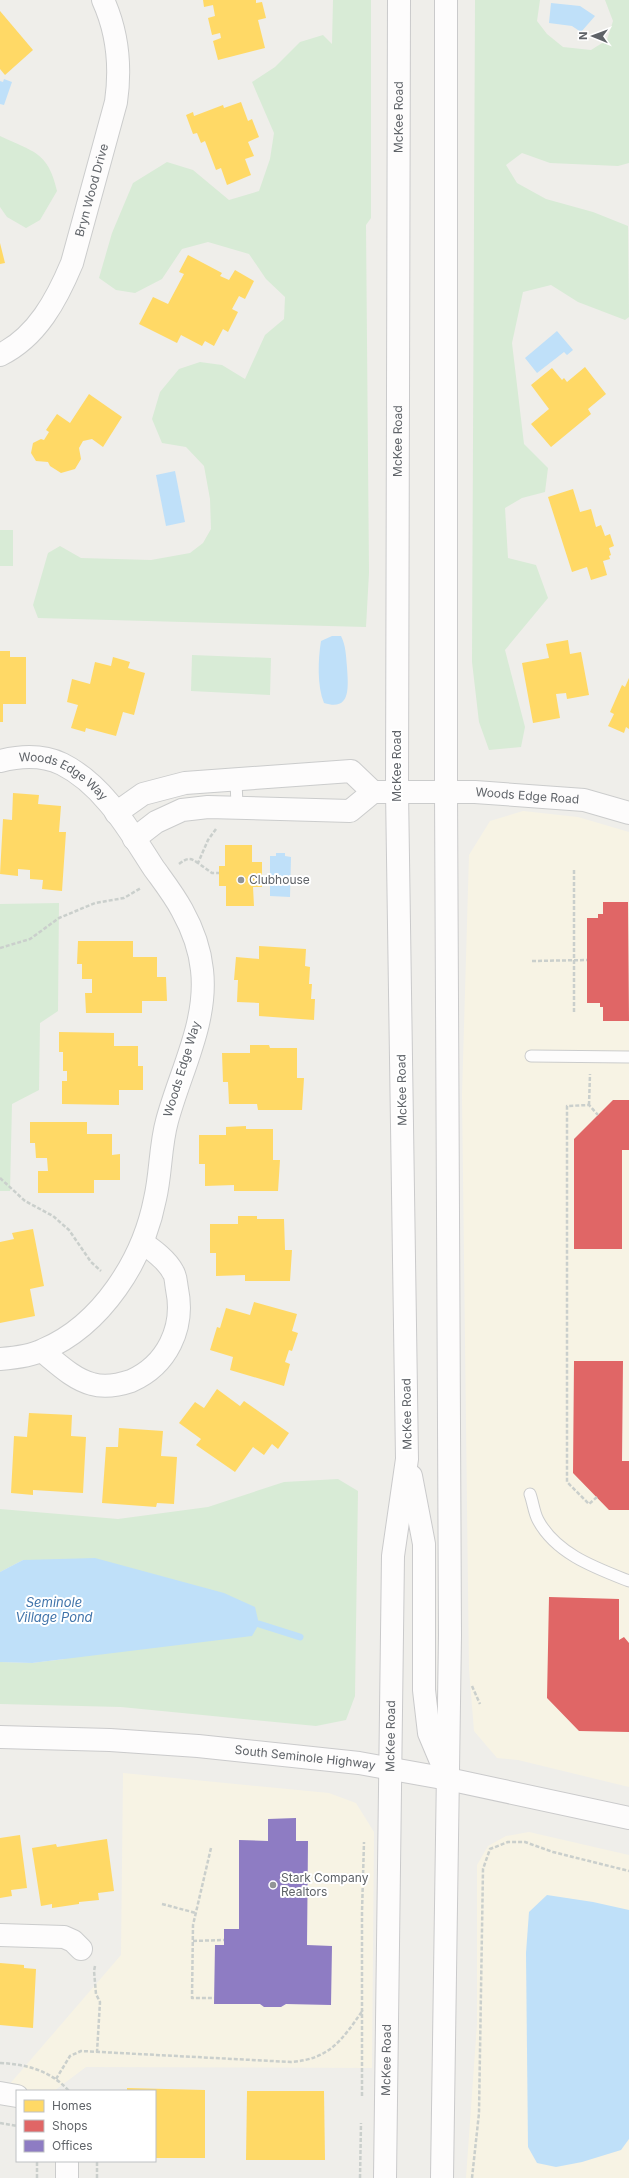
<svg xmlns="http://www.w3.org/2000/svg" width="629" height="2178" font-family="Inter,sans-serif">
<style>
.commercial{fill:#f7f3e4}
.green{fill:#d8ebd6}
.water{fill:#bfe0f9}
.homes{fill:#ffd966}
.shops{fill:#e06666}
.offices{fill:#8e7cc3}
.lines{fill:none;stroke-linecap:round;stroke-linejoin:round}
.stream{stroke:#bfe0f9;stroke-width:7}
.lane-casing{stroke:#cbcccc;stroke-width:13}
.street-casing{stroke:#cbcccc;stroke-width:24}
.secondary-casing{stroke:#cacacb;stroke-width:24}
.path{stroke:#cacfcc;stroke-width:2.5;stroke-dasharray:4 2;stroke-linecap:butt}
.lane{stroke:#fdfcfc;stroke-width:11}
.street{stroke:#fdfcfc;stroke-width:22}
.secondary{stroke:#fdfcfc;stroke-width:22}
.poi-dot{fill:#919496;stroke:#fff;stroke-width:1.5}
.labels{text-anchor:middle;stroke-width:4;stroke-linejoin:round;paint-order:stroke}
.street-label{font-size:12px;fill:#5f6368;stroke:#fff}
.poi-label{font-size:12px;fill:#5f6368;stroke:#fff;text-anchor:start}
.water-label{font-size:13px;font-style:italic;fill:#4174aa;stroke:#fff}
</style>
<rect width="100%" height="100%" fill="#efeeea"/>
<g class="commercial">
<path d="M 523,811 L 578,817 L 629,832 L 629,1787 L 518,1760 L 497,1758 L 474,1731 L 469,1669 L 462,1095 L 469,855 L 490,821 Z"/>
<path d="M 123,1773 L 329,1793 L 356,1803 L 374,1832 L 372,2068 L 86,2067 L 54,2091 L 2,2093 L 121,1955 Z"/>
<path d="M 529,1832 L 629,1855 L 629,2178 L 466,2178 L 477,2024 L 477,1865 L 488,1846 L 506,1836 Z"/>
</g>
<g class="green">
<path d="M 333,0 L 371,0 L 371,218 L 366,225 L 369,573 L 366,627 L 38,618 L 33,605 L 48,553 L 60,546 L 81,558 L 151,560 L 190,553 L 203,543 L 211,529 L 210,499 L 204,466 L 186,447 L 162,443 L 152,419 L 160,392 L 179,369 L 200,362 L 222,365 L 245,379 L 265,335 L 284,319 L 285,297 L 266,279 L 249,254 L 208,242 L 182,249 L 162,279 L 135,293 L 116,290 L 99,278 L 112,233 L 133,183 L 167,162 L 193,170 L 229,200 L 259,191 L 270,159 L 274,133 L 252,82 L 275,67 L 300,42 L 323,35 L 332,44 Z"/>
<path d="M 475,0 L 540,0 L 537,21 L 547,34 L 563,47 L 591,50 L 607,40 L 613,21 L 605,0 L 629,0 L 629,163 L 618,166 L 550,163 L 522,153 L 506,165 L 517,183 L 546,199 L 593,212 L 628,226 L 629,317 L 625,320 L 578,302 L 551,285 L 523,292 L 512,343 L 524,444 L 548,468 L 545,492 L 522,498 L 505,508 L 508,558 L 536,565 L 548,598 L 505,650 L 525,727 L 521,747 L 489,750 L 479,722 L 472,662 Z"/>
<path d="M 0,136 C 33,152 48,151 57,191 L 40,220 L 26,228 L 7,217 L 0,207 Z"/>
<rect x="0" y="530" width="13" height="36"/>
<path d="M 192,655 L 271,658 L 270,695 L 191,691 Z"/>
<path d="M 59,903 L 58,1011 L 40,1023 L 39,1090 L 12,1104 L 10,1191 L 0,1191 L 0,904 Z"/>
<path d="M 338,1479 L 358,1491 L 355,1696 L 346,1720 L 316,1726 L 121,1707 L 0,1704 L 0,1662 L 32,1663 L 65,1659 L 23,1560 L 0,1572 L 0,1509 L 118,1519 L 208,1507 L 284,1482 Z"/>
</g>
<g class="water">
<path d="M 551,3 L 580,6 L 595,16 L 581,32 L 572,26 L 549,23 Z"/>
<path d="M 4,79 L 12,82 L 4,105 L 0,104 L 0,81 L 3,82 Z"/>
<path d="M 557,331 L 573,350 L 567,355 L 564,352 L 537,373 L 525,358 Z"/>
<path d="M 175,471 L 185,522 L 166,526 L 156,475 Z"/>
<path d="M 332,636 L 341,636 C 346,646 346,656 347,667 C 348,685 352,712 324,703 C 317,686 318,659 321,641 Z"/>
<path d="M 276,853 L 285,853 L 285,856 L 291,857 L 290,897 L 270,896 L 270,856 L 276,856 Z"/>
<path d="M 95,1558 L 224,1593 L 255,1607 L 259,1624 L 252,1636 L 32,1663 L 0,1662 L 0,1572 L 23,1560 Z"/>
<path d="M 547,1895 L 593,1902 L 629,1910 L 629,2139 L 621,2150 L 582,2162 L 556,2167 L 537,2163 L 528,2147 L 526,1953 L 529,1912 Z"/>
</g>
<g class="homes">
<path d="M 203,0 L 256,0 L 256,3 L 262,2 L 266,18 L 258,20 L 265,48 L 218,60 L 213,41 L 221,38 L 220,33 L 212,35 L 208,18 L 215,16 L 213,5 L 204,7 Z"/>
<path d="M 0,11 L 33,50 L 5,75 L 0,69 Z"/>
<path d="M 241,102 L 248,121 L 252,119 L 259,137 L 248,142 L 254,156 L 245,159 L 251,175 L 227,185 L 221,168 L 216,170 L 205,141 L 201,143 L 197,133 L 193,134 L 186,115 L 193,112 L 194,116 L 223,105 L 224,108 Z"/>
<path d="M 0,243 L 5,263 L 0,264 Z"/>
<path d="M 188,255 L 222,273 L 220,276 L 229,280 L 235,270 L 254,281 L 245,299 L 239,296 L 232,309 L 238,312 L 228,332 L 223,329 L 214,346 L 205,341 L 202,346 L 181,335 L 177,343 L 139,324 L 153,297 L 168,304 L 184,274 L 179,272 Z"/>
<path d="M 585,367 L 606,394 L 588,409 L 591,414 L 551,447 L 531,424 L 549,409 L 531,385 L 552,368 L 562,380 L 564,378 L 567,382 Z"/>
<path d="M 89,394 L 122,417 L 103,447 L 92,439 L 83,441 L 79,448 L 81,459 L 75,469 L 61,473 L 50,466 L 48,462 L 36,461 L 31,453 L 33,443 L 41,439 L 44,440 L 49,432 L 46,430 L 57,414 L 70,423 Z"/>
<path d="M 573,489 L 580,512 L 591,509 L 596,527 L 601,525 L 605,536 L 610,534 L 614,546 L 609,548 L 611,555 L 609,556 L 610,559 L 603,561 L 607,575 L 591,580 L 587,567 L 572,572 L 548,497 Z"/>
<path d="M 568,640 L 570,654 L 581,652 L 589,695 L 567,699 L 566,693 L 556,694 L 560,718 L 533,723 L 522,663 L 549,658 L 546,644 Z"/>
<path d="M 0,651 L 10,651 L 10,657 L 26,657 L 26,704 L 3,704 L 3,722 L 0,722 Z"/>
<path d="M 113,657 L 130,662 L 128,668 L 145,673 L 134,715 L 123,712 L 116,736 L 86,728 L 85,732 L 71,728 L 78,705 L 67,702 L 72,679 L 90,684 L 95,662 L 111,666 Z"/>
<path d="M 629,678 L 629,729 L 626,727 L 624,733 L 608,726 L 614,714 L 610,712 L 622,685 L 625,687 Z"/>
<path d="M 13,793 L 39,795 L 38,804 L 61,806 L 59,832 L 66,832 L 62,891 L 42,889 L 43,880 L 30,879 L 30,870 L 18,869 L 18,876 L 0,874 L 3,819 L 12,820 Z"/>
<path d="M 225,845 L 252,845 L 252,862 L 262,862 L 262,887 L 253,887 L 254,906 L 226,906 L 226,886 L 219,886 L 219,866 L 225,866 Z"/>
<path d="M 78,941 L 133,941 L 133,957 L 157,957 L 157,977 L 166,977 L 167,1001 L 142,1001 L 142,1013 L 86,1013 L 85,993 L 92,993 L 92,979 L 82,979 L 82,964 L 77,964 Z"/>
<path d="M 259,946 L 306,949 L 305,966 L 310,967 L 309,984 L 312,984 L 311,999 L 315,999 L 314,1020 L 259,1016 L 259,1003 L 237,1002 L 238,980 L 234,980 L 236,957 L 259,959 Z"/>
<path d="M 59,1032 L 114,1033 L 114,1046 L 138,1046 L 138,1066 L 143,1066 L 143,1090 L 119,1090 L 119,1105 L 62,1104 L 62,1081 L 67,1081 L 67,1071 L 63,1071 L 63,1052 L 59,1052 Z"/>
<path d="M 250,1045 L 269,1045 L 270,1048 L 297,1048 L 297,1078 L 304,1078 L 302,1110 L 258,1110 L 257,1104 L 229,1104 L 228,1082 L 223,1082 L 222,1053 L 250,1053 Z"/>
<path d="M 30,1122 L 87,1122 L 87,1134 L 112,1134 L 112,1155 L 120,1154 L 120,1180 L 94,1180 L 94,1193 L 38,1193 L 38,1171 L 48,1171 L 47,1158 L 36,1158 L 35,1143 L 30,1143 Z"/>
<path d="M 246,1126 L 246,1129 L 273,1129 L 273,1160 L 280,1160 L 278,1191 L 234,1191 L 234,1185 L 205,1186 L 205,1164 L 199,1164 L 199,1135 L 226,1135 L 226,1127 Z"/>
<path d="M 238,1216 L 257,1216 L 257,1219 L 284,1219 L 285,1250 L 292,1250 L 290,1281 L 245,1281 L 245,1275 L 216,1276 L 216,1253 L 210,1253 L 210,1224 L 238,1224 Z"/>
<path d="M 33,1229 L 44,1286 L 30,1289 L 35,1316 L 0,1323 L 0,1242 L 14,1239 L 12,1233 Z"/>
<path d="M 254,1302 L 297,1314 L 292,1331 L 298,1333 L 292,1351 L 289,1350 L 285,1362 L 290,1364 L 284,1386 L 230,1370 L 233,1357 L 210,1350 L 217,1327 L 220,1328 L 226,1308 L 250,1315 Z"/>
<path d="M 217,1389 L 240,1406 L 244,1401 L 289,1433 L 278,1449 L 272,1444 L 264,1455 L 253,1447 L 235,1472 L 196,1445 L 201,1439 L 179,1423 L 195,1402 L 204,1408 Z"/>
<path d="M 29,1413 L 72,1415 L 71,1436 L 86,1437 L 83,1493 L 33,1490 L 33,1495 L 11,1493 L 14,1436 L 27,1437 Z"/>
<path d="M 119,1428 L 163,1431 L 161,1456 L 177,1457 L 174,1504 L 157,1503 L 156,1507 L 102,1503 L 106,1447 L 118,1447 Z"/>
<path d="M 20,1835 L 27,1888 L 11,1890 L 12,1896 L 0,1898 L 0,1838 Z"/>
<path d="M 107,1839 L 114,1891 L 98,1893 L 99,1900 L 79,1902 L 79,1904 L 52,1908 L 52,1904 L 41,1906 L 32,1848 L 56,1844 L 57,1847 Z"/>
<path d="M 0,1963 L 24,1965 L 24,1968 L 36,1969 L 33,2028 L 0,2025 Z"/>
<path d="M 127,2088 L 205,2090 L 205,2158 L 155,2158 L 155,2091 L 127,2091 Z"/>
<path d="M 247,2091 L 324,2091 L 325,2160 L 246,2160 Z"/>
</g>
<g class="shops">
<path d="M 603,902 L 628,902 L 629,1021 L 603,1021 L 603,1007 L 600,1007 L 600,1003 L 587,1003 L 587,918 L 598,918 L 598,914 L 603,914 Z"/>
<path d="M 613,1100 L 629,1100 L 629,1150 L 622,1150 L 622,1249 L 574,1249 L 574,1139 Z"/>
<path d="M 574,1361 L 623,1361 L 622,1461 L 629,1461 L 629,1510 L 609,1510 L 573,1473 Z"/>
<path d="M 549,1597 L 619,1599 L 619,1640 L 624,1637 L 629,1643 L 629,1732 L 579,1731 L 547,1698 Z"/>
</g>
<path class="offices" d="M 296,1818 L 296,1841 L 308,1841 L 307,1945 L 332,1946 L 331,2005 L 286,2004 L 281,2007 L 264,2007 L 260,2004 L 214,2004 L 215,1945 L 224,1945 L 224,1929 L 239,1929 L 239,1840 L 268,1841 L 268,1819 Z"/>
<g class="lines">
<path class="stream" d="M 259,1624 L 300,1637"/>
<defs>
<g id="lane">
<path d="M 236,780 L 237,806"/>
<path d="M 531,1056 L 629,1057"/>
<path d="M 530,1494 C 533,1502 534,1513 538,1520 C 556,1554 596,1568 629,1581"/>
</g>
<g id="street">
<path id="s1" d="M 0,355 C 37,337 57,299 72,263 L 116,102 C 121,67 118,33 103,0"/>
<path id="s2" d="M 0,761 C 20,756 43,755 62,764 C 104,785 129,830 153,867 C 163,881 174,895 182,910 C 192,928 200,950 202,970 C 208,1022 180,1072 167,1121 C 160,1146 161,1174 155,1199 C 143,1260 102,1325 43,1350 C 31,1356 13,1358 0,1359"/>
<path d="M 116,813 L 143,794 L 185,783 L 351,771 L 373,792"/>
<path id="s3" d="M 134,839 L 156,822 L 182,810 L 208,807 L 350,811 L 373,792 L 475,792 L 584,800 L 629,813"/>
<path d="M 42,1351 C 57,1363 73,1379 92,1384 C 105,1388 119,1385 131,1381 C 167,1365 185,1328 177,1289 C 176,1284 176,1276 173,1272 C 167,1260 153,1250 143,1243"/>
<path d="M 0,1935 L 64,1937 L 73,1941 L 81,1949"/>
<path d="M 0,2093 L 17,2096"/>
<path d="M 67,2161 L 67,2178"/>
</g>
<g id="secondary">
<path d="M 411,1476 L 424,1544 L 424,1690 L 429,1733 L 445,1771"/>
<path id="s4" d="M 0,1737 L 110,1740 L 198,1746 L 359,1763 L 448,1779 L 629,1818"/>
<path id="s5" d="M 385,2178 L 393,1556 L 407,1459 L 397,791 L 399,0"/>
<path d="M 442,2178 L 450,1635 L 446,791 L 446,0"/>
</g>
</defs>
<use href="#lane" class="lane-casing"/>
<use href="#street" class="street-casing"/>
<use href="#secondary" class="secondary-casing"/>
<g class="path">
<path d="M 216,829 L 208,840 L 198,863 L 212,873 L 219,873"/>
<path d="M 179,864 C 187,858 190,857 198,863"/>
<path d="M 574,870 L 574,1014"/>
<path d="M 0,948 L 30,939 L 59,918 L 95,903 L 124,898 L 141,888"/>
<path d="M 532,961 L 587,960"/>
<path d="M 589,1105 L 590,1074"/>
<path d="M 0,1178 L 25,1201 L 53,1216 L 69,1230 L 91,1262 L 101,1271"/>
<path d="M 597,1497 L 589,1504 L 567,1482 L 567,1106 L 589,1105 L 598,1115"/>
<path d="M 472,1686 L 480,1704"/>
<path d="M 211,1848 L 193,1925 L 192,1998 L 214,1998"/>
<path d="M 162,1904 L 196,1913"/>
<path d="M 193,1941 L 224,1940"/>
<path d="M 95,1966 L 94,1971 L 96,1994 L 100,2002 L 97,2052"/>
<path d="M 0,2063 C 27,2064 51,2071 69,2091"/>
<path d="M 56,2079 L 70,2056 L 81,2051 L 291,2062 C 330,2059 342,2040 363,2010"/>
<path d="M 362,2096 L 362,1912 L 364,1842"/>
<path d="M 0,2123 L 17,2126"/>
<path d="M 37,2178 L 37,2161"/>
<path d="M 97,2178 L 97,2161"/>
<path d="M 360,2178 L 361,2123"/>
<path d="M 472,2178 L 479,2113 L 483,1869 L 490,1849 L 508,1842 L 525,1842 L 553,1852 L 629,1871"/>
</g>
<use href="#lane" class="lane"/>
<use href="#street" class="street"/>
<use href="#secondary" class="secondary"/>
</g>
<g class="poi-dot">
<circle cx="241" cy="880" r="4"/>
<circle cx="273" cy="1885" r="4"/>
</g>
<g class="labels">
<g class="street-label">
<text dy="4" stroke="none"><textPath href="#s5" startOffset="2062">McKee Road</textPath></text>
<text dy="4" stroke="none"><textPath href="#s1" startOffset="195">Bryn Wood Drive</textPath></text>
<text dy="4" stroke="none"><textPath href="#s5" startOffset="1738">McKee Road</textPath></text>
<text transform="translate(397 766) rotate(-90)" y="4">McKee Road</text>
<text dy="4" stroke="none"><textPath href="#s2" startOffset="69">Woods Edge Way</textPath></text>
<text dy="4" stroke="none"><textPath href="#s3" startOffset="409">Woods Edge Road</textPath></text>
<text transform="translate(182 1069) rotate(-73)" y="4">Woods Edge Way</text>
<text transform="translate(402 1090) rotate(-91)" y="4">McKee Road</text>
<text transform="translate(407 1414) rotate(-91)" y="4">McKee Road</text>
<text dy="4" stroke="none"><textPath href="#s5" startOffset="442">McKee Road</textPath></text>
<text dy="4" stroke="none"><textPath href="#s4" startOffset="306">South Seminole Highway</textPath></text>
<text dy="4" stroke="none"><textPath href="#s5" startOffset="118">McKee Road</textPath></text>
</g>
<g class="poi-label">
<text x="249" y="884">Clubhouse</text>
<text x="281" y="1882">Stark Company<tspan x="281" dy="14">Realtors</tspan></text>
</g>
<g class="water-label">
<text x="54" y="1607">Seminole<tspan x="54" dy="15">Village Pond</tspan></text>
</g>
</g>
<rect x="16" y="2090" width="140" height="72" fill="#ffffff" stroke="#bfc1c3"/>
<rect x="24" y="2100" width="20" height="12" fill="#ffd966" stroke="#bfc1c3"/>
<text x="52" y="2110" font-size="12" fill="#5f6368">Homes</text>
<rect x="24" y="2120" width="20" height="12" fill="#e06666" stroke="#bfc1c3"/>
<text x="52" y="2130" font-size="12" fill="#5f6368">Shops</text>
<rect x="24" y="2140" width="20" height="12" fill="#8e7cc3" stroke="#bfc1c3"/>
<text x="52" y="2150" font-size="12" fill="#5f6368">Offices</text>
<g transform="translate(593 36) rotate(271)" stroke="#ffffff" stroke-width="3" paint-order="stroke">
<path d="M0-3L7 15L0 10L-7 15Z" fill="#5f6368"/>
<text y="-6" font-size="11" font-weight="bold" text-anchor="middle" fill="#5f6368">N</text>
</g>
</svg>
